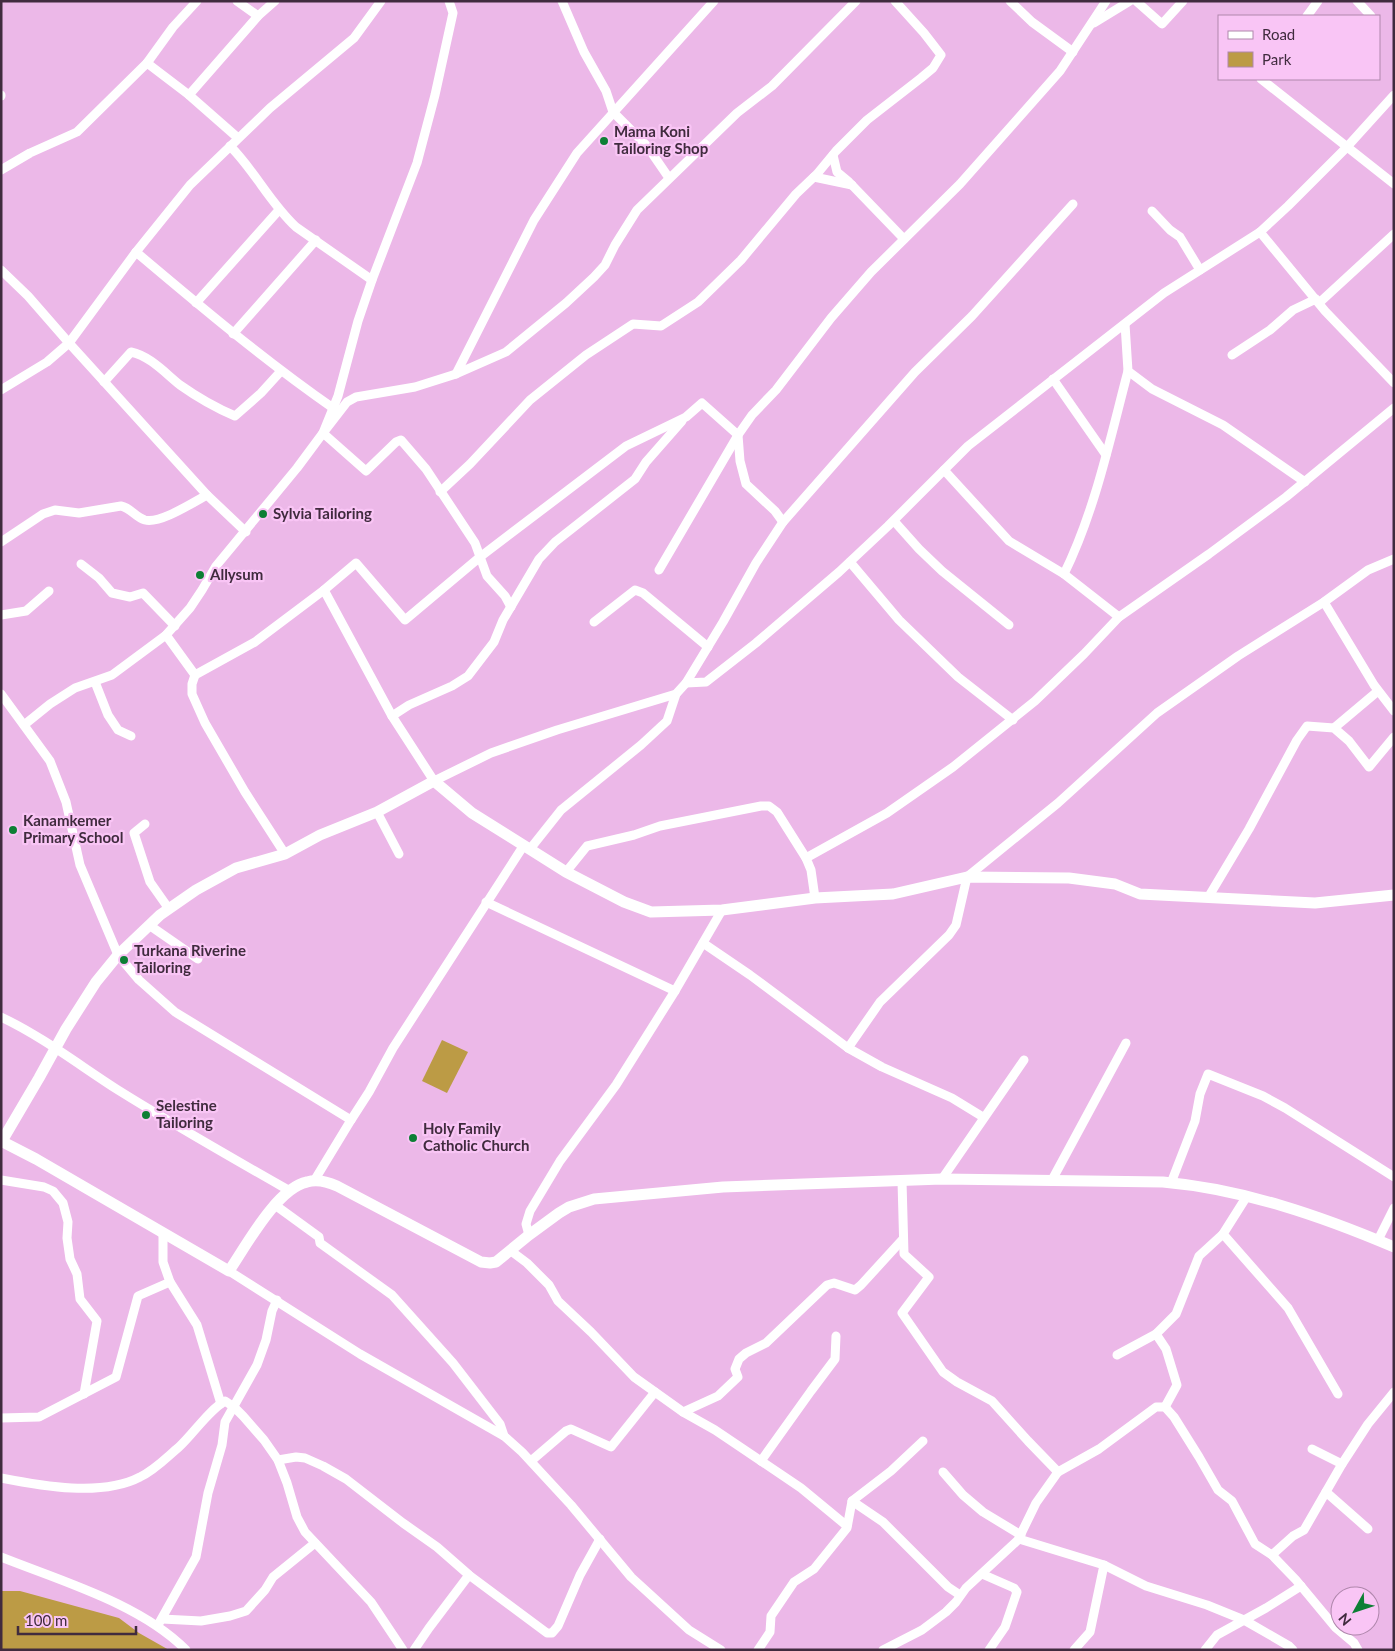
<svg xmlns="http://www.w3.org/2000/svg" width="1395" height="1651" font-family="Lato,sans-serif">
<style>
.green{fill:#bc9b45}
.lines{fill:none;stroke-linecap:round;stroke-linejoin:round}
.minor{stroke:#fff;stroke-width:9}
.tertiary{stroke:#fff;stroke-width:11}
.poi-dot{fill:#0d7f35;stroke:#f9c5f5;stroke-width:2}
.labels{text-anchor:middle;stroke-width:4.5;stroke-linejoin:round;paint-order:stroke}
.poi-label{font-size:15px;font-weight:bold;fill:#402b3e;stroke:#f9c5f5;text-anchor:start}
</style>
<rect width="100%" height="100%" fill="#ecb8e8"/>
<g class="green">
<path d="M 442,1040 L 468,1052 L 447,1093 L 422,1081 Z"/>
<path d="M 1,1591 L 20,1591 L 119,1618 L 139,1633 L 169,1650 L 1,1650 Z"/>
</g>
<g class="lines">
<g class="minor">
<path d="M 237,1 L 258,16"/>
<path d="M 562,1 L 584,52 L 606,91 L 613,112 L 647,146 L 669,178"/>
<path d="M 1010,1 L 1032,22 L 1073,52"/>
<path d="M 1136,1 L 1162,24 L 1183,1"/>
<path d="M 1357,1 L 1371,16"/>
<path d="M 1307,16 L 1318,1"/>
<path d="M 1094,23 L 1130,1"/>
<path d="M 147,63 L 173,27 L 197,1"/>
<path d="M 1261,79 L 1394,184"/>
<path d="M 1,95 L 1,96"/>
<path d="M 189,95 L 238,138"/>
<path d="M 230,146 C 255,171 270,203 296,227 L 372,280"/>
<path d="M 833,155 L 837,172 L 849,182 L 904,239"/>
<path d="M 1,170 L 30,153 L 77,132 L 147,63 L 189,95 L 258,16 L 275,1"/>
<path d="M 814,177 L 852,185"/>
<path d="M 1152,211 L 1170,230 L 1180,237 L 1200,270"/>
<path d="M 1260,232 L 1325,311 L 1394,383"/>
<path d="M 136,252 C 200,306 264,360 333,408"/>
<path d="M 1,270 L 28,296 L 69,343 L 207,495 L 246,532"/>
<path d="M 196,303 L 279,210"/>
<path d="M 1319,303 L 1394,234"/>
<path d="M 1125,324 L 1128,371 L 1152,389 L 1223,425 L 1305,482"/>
<path d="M 233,334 L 316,240"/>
<path d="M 1232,355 L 1270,330 L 1293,310 L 1316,299"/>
<path d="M 456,374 L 534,220 L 577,153 L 714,1"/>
<path d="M 1053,379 L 1106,455"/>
<path d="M 104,382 L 131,352 C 150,356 165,373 180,385 C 197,397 216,408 235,416 L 261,393 L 281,371"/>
<path d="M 1,390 L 47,362 L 69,343 L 136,252 L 190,185 L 270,108 L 354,38 L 381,1"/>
<path d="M 944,470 L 1009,541 L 1064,574 L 1119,617"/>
<path d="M 440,492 L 470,464 L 530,400 L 586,355 L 633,324 L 661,326 L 698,302 L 741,260 L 796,194 L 817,174 L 836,151 L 867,120 L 921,78 L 933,68 L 941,55 L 924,33 L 895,1"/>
<path d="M 894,521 L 919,549 L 942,571 L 1009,625"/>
<path d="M 1,542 L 43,514 L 55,510 L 79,513 L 121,506 C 131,508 135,517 145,520 C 160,524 192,503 207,495"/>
<path d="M 850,562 L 899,620 L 958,677 L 1013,720"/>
<path d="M 81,564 L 99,578 L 112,593 L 130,597 L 143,593 L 175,626"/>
<path d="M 659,570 L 738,435 L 752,415 L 776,390 L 831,318 L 871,272 L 960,184 L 1060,71 L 1106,1"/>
<path d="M 1064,574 C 1095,511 1110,439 1128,371"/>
<path d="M 324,590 L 356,563 L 405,620 L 480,557 L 626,446 L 686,417 L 702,403 L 738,435 L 740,461 L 746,484 L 775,511 L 783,522"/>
<path d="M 1324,602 L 1374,685 L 1394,711"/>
<path d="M 511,607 L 505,596 L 487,576 L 475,543 L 426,469 L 401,440 L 396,442 L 366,471 L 323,433 L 347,402 L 356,397 L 415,387 L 456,374 L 506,352 L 566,303 L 594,277 L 605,265 L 615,245 L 637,210 L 737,113 L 772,86 L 856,1"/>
<path d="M 1,615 L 26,611 L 49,591"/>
<path d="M 594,622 L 635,590 L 643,593 L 708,647"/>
<path d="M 195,675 L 255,642 L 324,590 L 392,716 L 434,781 L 491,753 L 557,730 L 676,694 L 686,683 L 723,622 L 756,563 L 783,522 L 915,372 L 972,316 L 1073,204"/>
<path d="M 95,682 L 108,715 L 118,730 L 131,736"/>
<path d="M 686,683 L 706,682 L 756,643 L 839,572 L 888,526 L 968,446 L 1164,293 L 1260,232 L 1288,206 L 1346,148 L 1394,95"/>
<path d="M 1,694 L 50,761 L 66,802 L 80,865 L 118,955 L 139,980 L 175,1012 L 351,1120 L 314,1181"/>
<path d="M 392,716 L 409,705 L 452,686 L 468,676 L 494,642 L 503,620 L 539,559 L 555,542 L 635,479 L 646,462 L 682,421"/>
<path d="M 24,725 L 50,704 L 75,688 L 112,675 L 166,635"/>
<path d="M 1334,728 L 1378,691"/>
<path d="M 377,812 L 399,854"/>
<path d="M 145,824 L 134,833 L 150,882 L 169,909"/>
<path d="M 530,849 L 561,810 L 641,745 L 667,721 L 676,694"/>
<path d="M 285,854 L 245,792 L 205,723 L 192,694 L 192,684 L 195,675 L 166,635 L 190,608 L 202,590 L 216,566 L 297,468 L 323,433 L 338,396 L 358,321 L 372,280 L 417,163 L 435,95 L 453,13 L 449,1"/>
<path d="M 566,872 L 587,846 L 634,835 L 660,826 L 761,806 L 769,806 L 777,812 L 806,858"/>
<path d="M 1209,896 L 1249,829 L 1297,740 L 1307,726 L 1334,728 L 1349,741 L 1369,767 L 1394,737"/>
<path d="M 815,898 L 811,870 L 806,858 L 887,813 L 953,767 L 1035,701 L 1084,654 L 1119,617 L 1209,554 L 1286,497 L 1394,408"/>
<path d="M 486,902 L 675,991"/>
<path d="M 149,925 L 198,959"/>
<path d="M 703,943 L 750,975 L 848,1048 L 882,1067 L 952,1098 L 983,1117"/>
<path d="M 1,1017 C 43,1037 79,1065 118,1090 C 174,1125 232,1158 290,1191"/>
<path d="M 848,1048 L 880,1002 L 949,935 L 956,925 L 967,877 L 1058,803 L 1157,713 L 1238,656 L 1324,602 L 1368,570 L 1394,559"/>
<path d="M 351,1120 L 369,1092 L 393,1048 L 524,845"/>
<path d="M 942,1179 L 1024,1060"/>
<path d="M 1,1180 L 44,1187 L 53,1191 L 63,1203 L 68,1222 L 67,1238 L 70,1259 L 77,1274 L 80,1299 L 97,1321 L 84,1394"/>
<path d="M 1052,1180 L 1126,1043"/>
<path d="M 902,1181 L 904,1254 L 929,1277 L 902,1313 L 943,1372 L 957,1382 L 992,1401 L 1028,1441 L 1058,1472"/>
<path d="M 1171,1183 L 1195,1121 L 1200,1094 L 1208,1074 L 1263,1096 L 1285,1108 L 1394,1177"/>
<path d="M 1247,1196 L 1223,1234 L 1288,1308 L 1338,1394"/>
<path d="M 275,1205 L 319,1237 L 320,1243 L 392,1295 L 453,1363 L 500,1424 L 504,1436"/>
<path d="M 529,1235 L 526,1224 L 530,1211 L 560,1161 L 616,1085 L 675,991 L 722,910"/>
<path d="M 1378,1240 L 1394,1208"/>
<path d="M 511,1251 L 527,1263 L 549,1285 L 558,1301 L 591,1332 L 634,1377 L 683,1412 L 715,1430 L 761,1461 L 801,1488 L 847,1526"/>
<path d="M 229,1271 L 360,1354 L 504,1436 L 522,1452 L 571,1505 L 631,1577 L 689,1630 L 721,1650"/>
<path d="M 170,1282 L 197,1325 L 221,1404"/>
<path d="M 1156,1334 L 1176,1314 L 1199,1256 L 1223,1234"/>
<path d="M 1117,1355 L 1156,1334 L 1166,1349 L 1177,1385 L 1165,1407"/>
<path d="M 683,1412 L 718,1396 L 738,1377 L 735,1369 L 739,1359 L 746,1353 L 766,1343 L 827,1285 L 834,1283 L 855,1290 L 861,1285 L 903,1239"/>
<path d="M 1,1418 L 39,1417 L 116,1377 L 138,1296 L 170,1282 L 163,1262 L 163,1233"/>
<path d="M 1312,1449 L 1342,1464"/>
<path d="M 278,1460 L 296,1457 L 305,1458 L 323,1466 L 346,1479 L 403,1523 L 437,1547 L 469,1575 L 547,1633 L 552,1633 L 558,1626 L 580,1575 L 600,1539"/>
<path d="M 531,1461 L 566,1431 L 571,1429 L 611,1447 L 655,1392"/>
<path d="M 761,1461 L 811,1391 L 835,1359 L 836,1336"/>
<path d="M 943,1472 L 963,1495 L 983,1512 L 1021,1535"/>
<path d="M 1,1478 C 42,1486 102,1497 140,1477 C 155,1470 167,1457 179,1447 C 194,1433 209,1410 225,1401 L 234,1407 L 243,1416 L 264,1440 L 278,1460 L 287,1483 L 297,1517 L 305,1532 L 371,1602 L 403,1650"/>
<path d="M 1326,1492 L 1368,1529"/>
<path d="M 852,1501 L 883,1522 L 948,1587 L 960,1595"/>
<path d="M 1019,1539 L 1104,1565 L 1090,1632 L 1074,1650"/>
<path d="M 1272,1555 L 1293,1536 L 1304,1530 L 1342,1464 L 1368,1424 L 1394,1392"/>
<path d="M 1,1557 C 61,1581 141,1604 186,1650"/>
<path d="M 1104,1565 L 1146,1586 L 1207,1605 L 1244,1620 L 1289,1646 L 1293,1650"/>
<path d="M 982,1574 L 1014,1588 L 1017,1592 L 1005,1627 L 989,1650"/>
<path d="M 162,1619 L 201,1621 L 230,1616 L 246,1611 L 265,1590 L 273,1577 L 315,1543"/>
<path d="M 158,1625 L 196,1557 L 208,1493 L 222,1445 L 225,1422 L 257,1365 L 266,1340 L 272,1311 L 277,1300"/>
<path d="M 414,1650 L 429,1628 L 469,1575"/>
<path d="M 758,1650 L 770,1632 L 771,1616 L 794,1582 L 814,1569 L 847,1528 L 852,1501 L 891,1471 L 923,1441"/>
<path d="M 883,1650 L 922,1630 L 946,1612 L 956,1602 L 966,1588 L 1018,1540 L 1036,1503 L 1058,1472 L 1099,1449 L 1156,1407 L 1165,1407 L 1174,1417 L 1199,1457 L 1218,1490 L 1232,1501 L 1255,1544 L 1272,1555 L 1296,1580 L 1335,1627 L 1354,1643 L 1358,1650"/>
<path d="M 1205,1650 L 1217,1635 L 1266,1608 L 1301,1586"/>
</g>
<g class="tertiary">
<path d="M 1,1141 L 36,1159 L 229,1271 C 246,1246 277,1188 307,1182 C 317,1179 328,1182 337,1186 L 481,1262 L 490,1263 L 496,1262 L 529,1235 L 559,1213 L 569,1207 L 594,1199 L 723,1187 L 942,1179 L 1163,1182 C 1243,1189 1321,1216 1394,1247"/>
<path d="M 2,1141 L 39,1078 L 66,1029 L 96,982 L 118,955 L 160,915 L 196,890 L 236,868 L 285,854 L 320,835 L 377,812 L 434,781 L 472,813 L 566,872 L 624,902 L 651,912 L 722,910 L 815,898 L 893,894 L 967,877 L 1069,878 L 1115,884 L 1140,894 L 1315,903 L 1394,895"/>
</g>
</g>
<g class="poi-dot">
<circle cx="604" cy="141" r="5"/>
<circle cx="263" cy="514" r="5"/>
<circle cx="200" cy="575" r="5"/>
<circle cx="13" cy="830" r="5"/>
<circle cx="124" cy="960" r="5"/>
<circle cx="146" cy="1115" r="5"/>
<circle cx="413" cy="1138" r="5"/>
</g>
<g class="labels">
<g class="poi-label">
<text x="614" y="137">Mama Koni<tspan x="614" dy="17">Tailoring Shop</tspan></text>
<text x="273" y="519">Sylvia Tailoring</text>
<text x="210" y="580">Allysum</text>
<text x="23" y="826">Kanamkemer<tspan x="23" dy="17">Primary School</tspan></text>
<text x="134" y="956">Turkana Riverine<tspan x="134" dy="17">Tailoring</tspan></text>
<text x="156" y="1111">Selestine<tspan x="156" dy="17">Tailoring</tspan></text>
<text x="423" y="1134">Holy Family<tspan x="423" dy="17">Catholic Church</tspan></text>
</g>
</g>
<rect width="1395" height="1651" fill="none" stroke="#402b3e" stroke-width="5"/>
<rect x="1218" y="15" width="162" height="65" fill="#f9c5f5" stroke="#af87ac"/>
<rect x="1228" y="31" width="25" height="8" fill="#ffffff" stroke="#af87ac"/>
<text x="1262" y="40" font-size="15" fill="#402b3e">Road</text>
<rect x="1228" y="52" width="25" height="15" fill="#bc9b45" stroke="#af87ac"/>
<text x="1262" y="65" font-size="15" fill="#402b3e">Park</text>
<g transform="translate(1355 1611) rotate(230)"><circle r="24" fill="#f9c5f5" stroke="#af87ac"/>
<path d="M0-4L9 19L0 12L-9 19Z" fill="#0d7f35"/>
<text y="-8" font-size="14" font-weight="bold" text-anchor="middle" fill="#402b3e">N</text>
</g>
<path d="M18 1626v8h118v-8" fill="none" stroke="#402b3e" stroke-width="2.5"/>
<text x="25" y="1626" font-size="15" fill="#402b3e" stroke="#f9c5f5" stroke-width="4" paint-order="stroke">100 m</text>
</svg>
